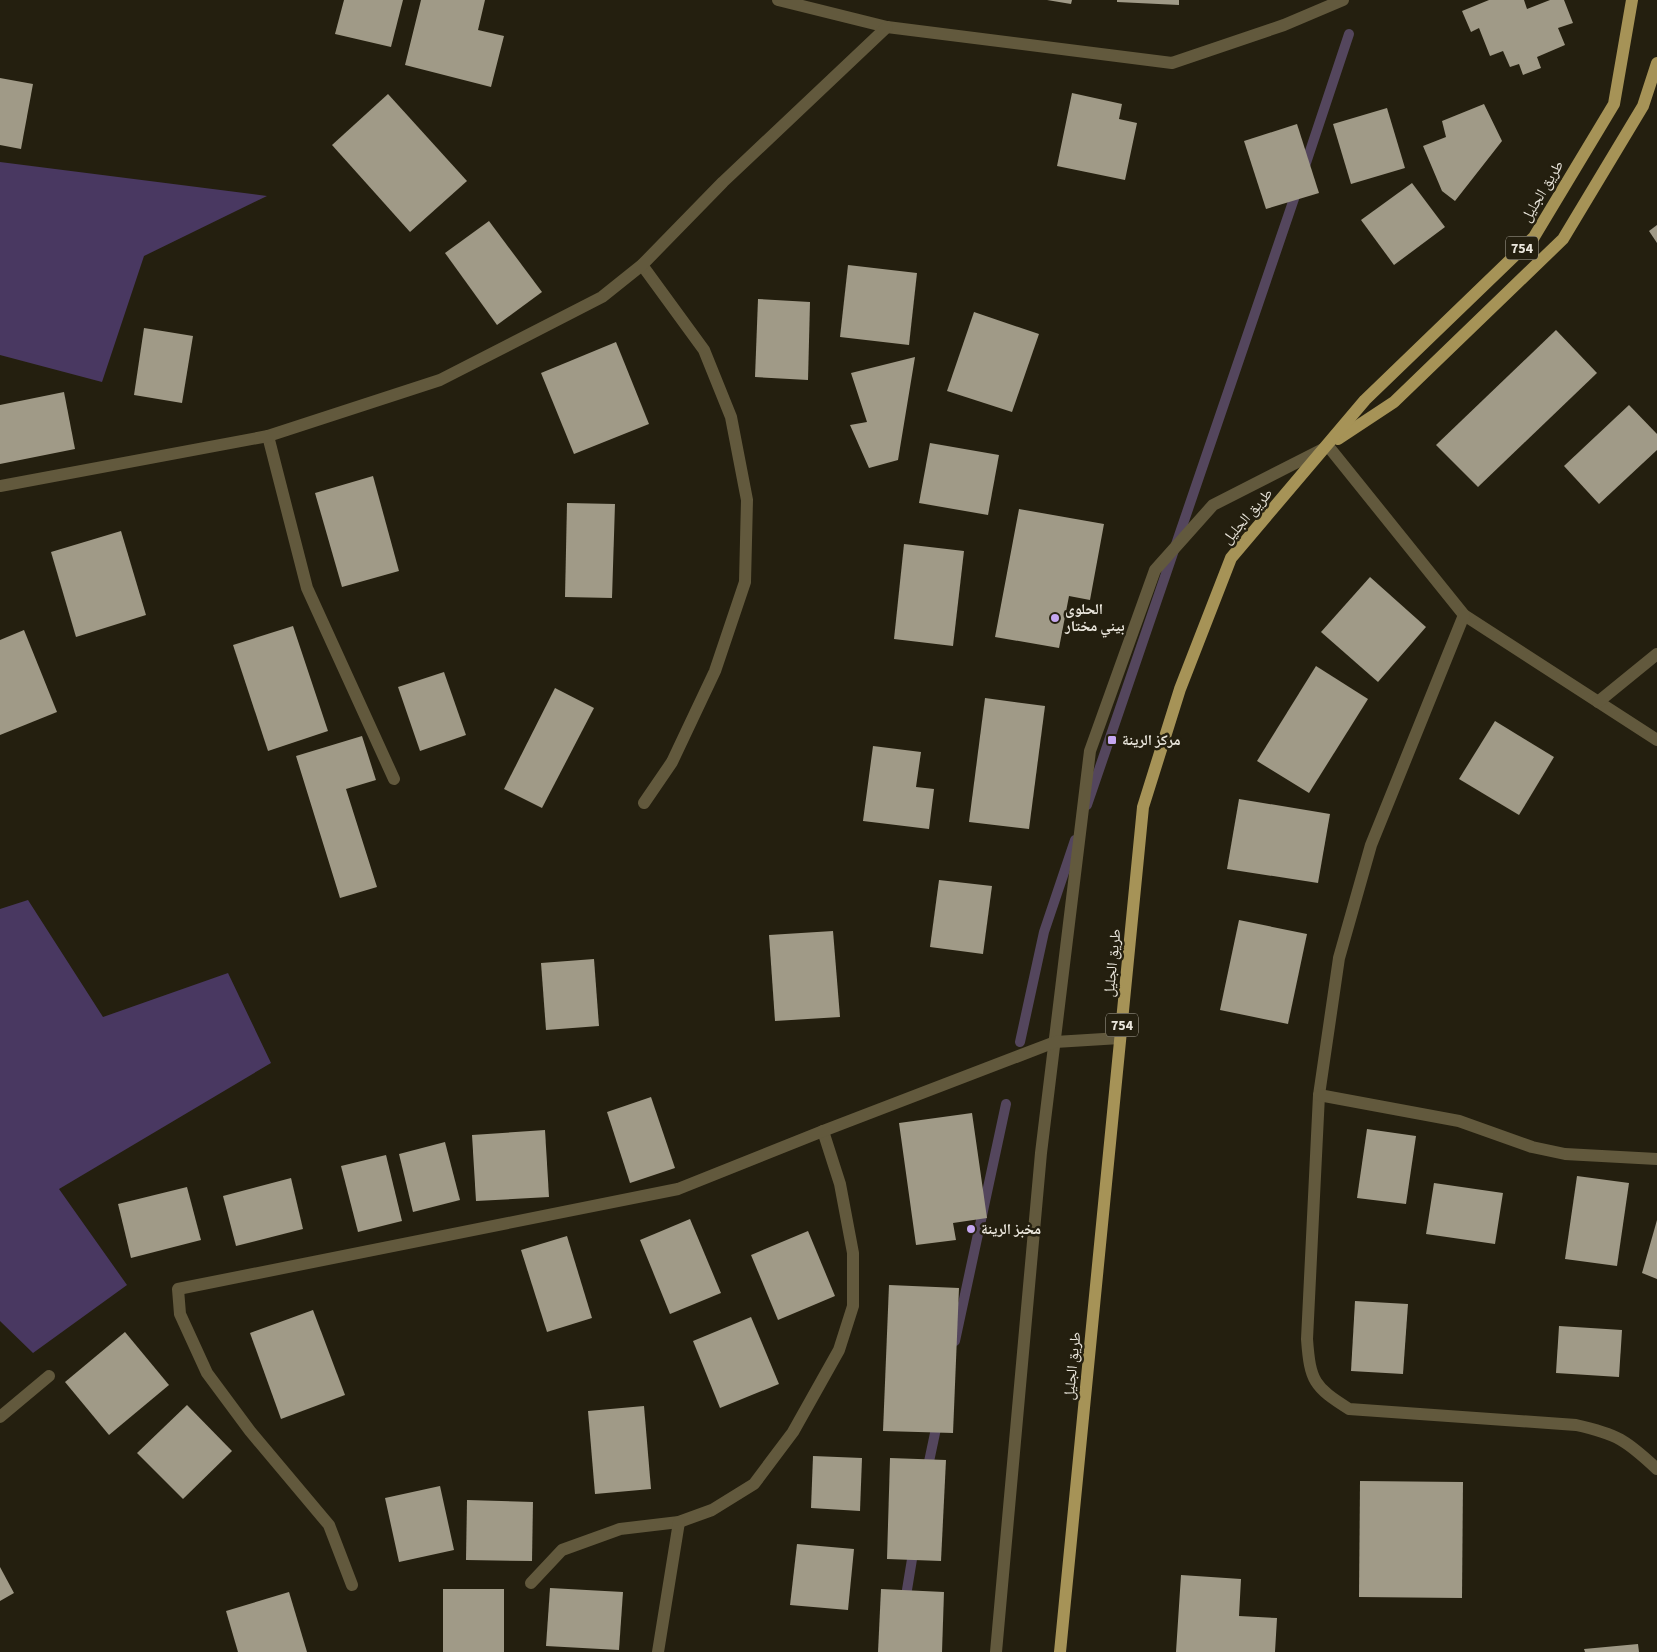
<svg xmlns="http://www.w3.org/2000/svg" width="1657" height="1652" font-family="'Source Sans 3','Noto Naskh Arabic',sans-serif">
<style>
.green{fill:#493861}
.lines{fill:none;stroke-linecap:round;stroke-linejoin:round}
.stream{stroke:#54465d;stroke-width:10}
.building{fill:#a09a87}
.lane{stroke:#62593d;stroke-width:12}
.street{stroke:#62593d;stroke-width:12}
.primary{stroke:#a69357;stroke-width:12}
.poi-dot{fill:#c5a7f1;stroke:#241f0f;stroke-width:2}
.labels{text-anchor:middle;stroke-width:5;stroke-linejoin:round;paint-order:stroke}
.shield{fill:#241f0f;stroke:#afaa9e;stroke-width:1}
.shield-label{font-size:14px;font-weight:bold;fill:#eae6dc}
.street-label{font-size:15px;fill:#eae6dc;stroke:#241f0f}
.poi-label{font-size:15px;font-weight:bold;fill:#eae6dc;stroke:#241f0f;text-anchor:start}
</style>
<rect width="100%" height="100%" fill="#241f0f"/>
<g class="green">
<path d="M 0,162 L 267,196 L 144,256 L 102,382 L 0,355 Z"/>
<path d="M 28,900 L 103,1017 L 228,973 L 271,1063 L 59,1189 L 127,1285 L 33,1353 L 0,1321 L 0,909 Z"/>
</g>
<g class="lines">
<g class="stream">
<path d="M 1304,169 L 1349,34"/>
<path d="M 1087,805 L 1297,190"/>
<path d="M 1020,1042 L 1044,932 L 1075,840"/>
<path d="M 955,1341 L 1006,1104"/>
<path d="M 927,1471 L 938,1419"/>
<path d="M 905,1602 L 914,1547"/>
</g>
</g>
<g class="building">
<path d="M 344,0 L 403,0 L 391,47 L 335,34 Z"/>
<path d="M 421,0 L 485,0 L 478,30 L 504,36 L 491,87 L 405,65 Z"/>
<path d="M 1047,0 L 1072,0 L 1071,4 Z"/>
<path d="M 1117,0 L 1179,0 L 1179,5 L 1117,2 Z"/>
<path d="M 1489,0 L 1524,0 L 1527,9 L 1550,0 L 1564,0 L 1573,23 L 1558,28 L 1565,45 L 1537,57 L 1541,68 L 1523,75 L 1519,64 L 1510,67 L 1503,51 L 1490,56 L 1479,28 L 1471,32 L 1462,11 Z"/>
<path d="M 0,78 L 33,84 L 21,149 L 0,145 Z"/>
<path d="M 1072,93 L 1122,104 L 1119,119 L 1137,123 L 1125,180 L 1057,166 Z"/>
<path d="M 388,94 L 467,181 L 410,232 L 332,145 Z"/>
<path d="M 1484,104 L 1502,141 L 1455,201 L 1442,191 L 1423,146 L 1446,137 L 1442,121 Z"/>
<path d="M 1387,108 L 1405,168 L 1351,184 L 1333,124 Z"/>
<path d="M 1297,124 L 1319,193 L 1266,209 L 1244,141 Z"/>
<path d="M 1412,183 L 1445,227 L 1394,265 L 1361,220 Z"/>
<path d="M 489,221 L 542,292 L 497,325 L 445,253 Z"/>
<path d="M 1657,225 L 1657,243 L 1649,231 Z"/>
<path d="M 848,265 L 917,273 L 909,345 L 840,337 Z"/>
<path d="M 758,299 L 810,302 L 808,380 L 755,377 Z"/>
<path d="M 974,312 L 1039,334 L 1012,412 L 947,391 Z"/>
<path d="M 144,328 L 193,336 L 182,403 L 134,395 Z"/>
<path d="M 1556,330 L 1597,373 L 1478,487 L 1436,445 Z"/>
<path d="M 616,342 L 649,424 L 574,454 L 541,373 Z"/>
<path d="M 915,357 L 898,460 L 869,468 L 850,425 L 867,422 L 851,373 Z"/>
<path d="M 64,392 L 75,449 L 0,464 L 0,405 Z"/>
<path d="M 1629,405 L 1657,434 L 1657,450 L 1599,504 L 1564,466 Z"/>
<path d="M 930,443 L 999,455 L 988,515 L 919,503 Z"/>
<path d="M 373,476 L 399,571 L 342,587 L 315,493 Z"/>
<path d="M 567,503 L 615,504 L 612,598 L 565,597 Z"/>
<path d="M 1019,509 L 1104,524 L 1090,600 L 1069,596 L 1059,648 L 995,637 Z"/>
<path d="M 121,531 L 146,615 L 76,637 L 51,552 Z"/>
<path d="M 904,544 L 964,551 L 953,646 L 894,639 Z"/>
<path d="M 1370,577 L 1426,627 L 1378,682 L 1321,632 Z"/>
<path d="M 293,626 L 328,731 L 268,751 L 233,645 Z"/>
<path d="M 24,630 L 57,712 L 0,735 L 0,640 Z"/>
<path d="M 1316,666 L 1368,699 L 1309,793 L 1257,761 Z"/>
<path d="M 444,672 L 466,735 L 420,751 L 398,687 Z"/>
<path d="M 555,688 L 594,708 L 542,808 L 504,789 Z"/>
<path d="M 985,698 L 1045,706 L 1029,829 L 969,822 Z"/>
<path d="M 1495,721 L 1554,757 L 1519,815 L 1459,779 Z"/>
<path d="M 362,736 L 376,780 L 346,789 L 377,887 L 340,898 L 296,756 Z"/>
<path d="M 873,746 L 921,752 L 916,787 L 934,789 L 929,829 L 863,821 Z"/>
<path d="M 1239,799 L 1330,814 L 1318,883 L 1227,869 Z"/>
<path d="M 939,880 L 992,886 L 983,954 L 930,947 Z"/>
<path d="M 1239,920 L 1307,934 L 1288,1024 L 1220,1010 Z"/>
<path d="M 833,931 L 840,1017 L 775,1021 L 769,935 Z"/>
<path d="M 594,959 L 599,1026 L 546,1030 L 541,963 Z"/>
<path d="M 651,1097 L 675,1168 L 630,1183 L 607,1112 Z"/>
<path d="M 972,1113 L 987,1218 L 953,1223 L 956,1240 L 916,1245 L 899,1123 Z"/>
<path d="M 1367,1129 L 1416,1136 L 1406,1204 L 1357,1198 Z"/>
<path d="M 545,1130 L 549,1197 L 476,1201 L 472,1135 Z"/>
<path d="M 445,1142 L 460,1200 L 413,1212 L 399,1154 Z"/>
<path d="M 386,1155 L 402,1221 L 358,1232 L 341,1166 Z"/>
<path d="M 1577,1176 L 1629,1183 L 1617,1266 L 1565,1259 Z"/>
<path d="M 291,1178 L 303,1229 L 236,1246 L 223,1196 Z"/>
<path d="M 1434,1183 L 1503,1193 L 1495,1244 L 1426,1234 Z"/>
<path d="M 187,1187 L 201,1240 L 131,1258 L 118,1204 Z"/>
<path d="M 690,1219 L 721,1293 L 670,1314 L 640,1240 Z"/>
<path d="M 1657,1220 L 1657,1279 L 1642,1273 Z"/>
<path d="M 808,1231 L 835,1296 L 778,1320 L 751,1255 Z"/>
<path d="M 567,1236 L 592,1318 L 547,1332 L 521,1250 Z"/>
<path d="M 889,1285 L 959,1288 L 953,1433 L 883,1431 Z"/>
<path d="M 1355,1301 L 1408,1304 L 1403,1374 L 1351,1371 Z"/>
<path d="M 313,1310 L 345,1395 L 281,1419 L 250,1333 Z"/>
<path d="M 751,1317 L 779,1384 L 720,1408 L 693,1341 Z"/>
<path d="M 1559,1326 L 1622,1330 L 1619,1377 L 1556,1373 Z"/>
<path d="M 125,1332 L 169,1385 L 109,1435 L 65,1382 Z"/>
<path d="M 187,1405 L 232,1451 L 183,1499 L 137,1453 Z"/>
<path d="M 644,1406 L 651,1489 L 595,1494 L 588,1411 Z"/>
<path d="M 813,1456 L 862,1458 L 860,1511 L 811,1508 Z"/>
<path d="M 890,1458 L 946,1460 L 941,1561 L 887,1559 Z"/>
<path d="M 1360,1481 L 1463,1482 L 1462,1598 L 1359,1597 Z"/>
<path d="M 440,1486 L 454,1550 L 399,1562 L 385,1498 Z"/>
<path d="M 467,1500 L 533,1502 L 532,1561 L 466,1560 Z"/>
<path d="M 797,1544 L 854,1549 L 848,1610 L 790,1605 Z"/>
<path d="M 0,1567 L 14,1593 L 0,1601 Z"/>
<path d="M 1181,1575 L 1241,1579 L 1239,1616 L 1277,1618 L 1275,1652 L 1176,1652 Z"/>
<path d="M 550,1588 L 623,1592 L 619,1650 L 546,1646 Z"/>
<rect x="443" y="1589" width="61" height="63"/>
<path d="M 881,1589 L 944,1592 L 942,1652 L 878,1652 Z"/>
<path d="M 289,1592 L 307,1652 L 238,1652 L 226,1611 Z"/>
<path d="M 1638,1644 L 1639,1652 L 1585,1652 L 1584,1649 Z"/>
</g>
<g class="lines">
<g class="lane">
<path d="M 642,265 L 704,350 L 731,417 L 747,500 L 745,582 L 715,671 L 672,762 L 644,803"/>
<path d="M 268,436 L 307,588 L 394,779"/>
<path d="M 0,1417 L 49,1376"/>
<path d="M 996,1652 L 1041,1153 L 1090,751 L 1155,570 L 1213,505 L 1323,449"/>
</g>
<g class="street">
<path d="M 778,0 L 887,27 L 1172,63 L 1284,25 L 1343,0"/>
<path d="M 1328,446 L 1464,615 L 1657,740"/>
<path d="M 0,486 L 268,436 L 440,380 L 602,297 L 642,265 L 723,182 L 887,27"/>
<path d="M 1464,615 L 1371,845 L 1339,958 L 1319,1095 L 1307,1339 C 1310,1381 1314,1387 1349,1409 L 1576,1425 C 1617,1434 1626,1440 1657,1469"/>
<path d="M 1598,702 L 1657,654"/>
<path d="M 1319,1095 L 1459,1121 L 1532,1147 L 1565,1154 L 1657,1159"/>
<path d="M 531,1583 L 562,1550 L 620,1529 L 679,1522 L 712,1510 L 754,1484 L 793,1432 L 839,1350 L 853,1306 L 853,1253 L 840,1184 L 823,1131"/>
<path d="M 352,1585 L 329,1525 L 250,1431 L 207,1373 L 180,1314 L 178,1289 L 678,1189 L 823,1131 L 1055,1042 L 1120,1038"/>
<path d="M 658,1652 L 679,1522"/>
</g>
<g class="primary">
<path d="M 1338,439 L 1394,402 L 1563,239 L 1643,106 L 1657,63"/>
<path d="M 1060,1652 L 1143,807 L 1180,689 L 1231,558 L 1365,400 L 1534,237 L 1614,104 L 1632,0"/>
</g>
</g>
<g class="poi-dot">
<circle cx="1055" cy="618" r="5"/>
<rect x="1107" y="735" width="10" height="10" rx="2.5"/>
<circle cx="971" cy="1229" r="5"/>
</g>
<g class="labels">
<g class="shield">
<rect x="1506" y="236.5" width="32" height="23" rx="4"/>
<rect x="1106" y="1013.5" width="32" height="23" rx="4"/>
</g>
<g class="shield-label">
<text x="1522" y="253">754</text>
<text x="1122" y="1030">754</text>
</g>
<g class="street-label">
<text transform="translate(1542 191) rotate(-59)" y="5">طريق الجليل</text>
<text transform="translate(1247 516) rotate(-49)" y="5">طريق الجليل</text>
<text transform="translate(1112 963) rotate(-84)" y="5">طريق الجليل</text>
<text transform="translate(1072 1366) rotate(-84)" y="5">طريق الجليل</text>
</g>
<g class="poi-label">
<text x="1065" y="614">الحلوى<tspan x="1065" dy="17">بيني مختار</tspan></text>
<text x="1122" y="745">مركز الرينة</text>
<text x="981" y="1234">مخبز الرينة</text>
</g>
</g>
</svg>
